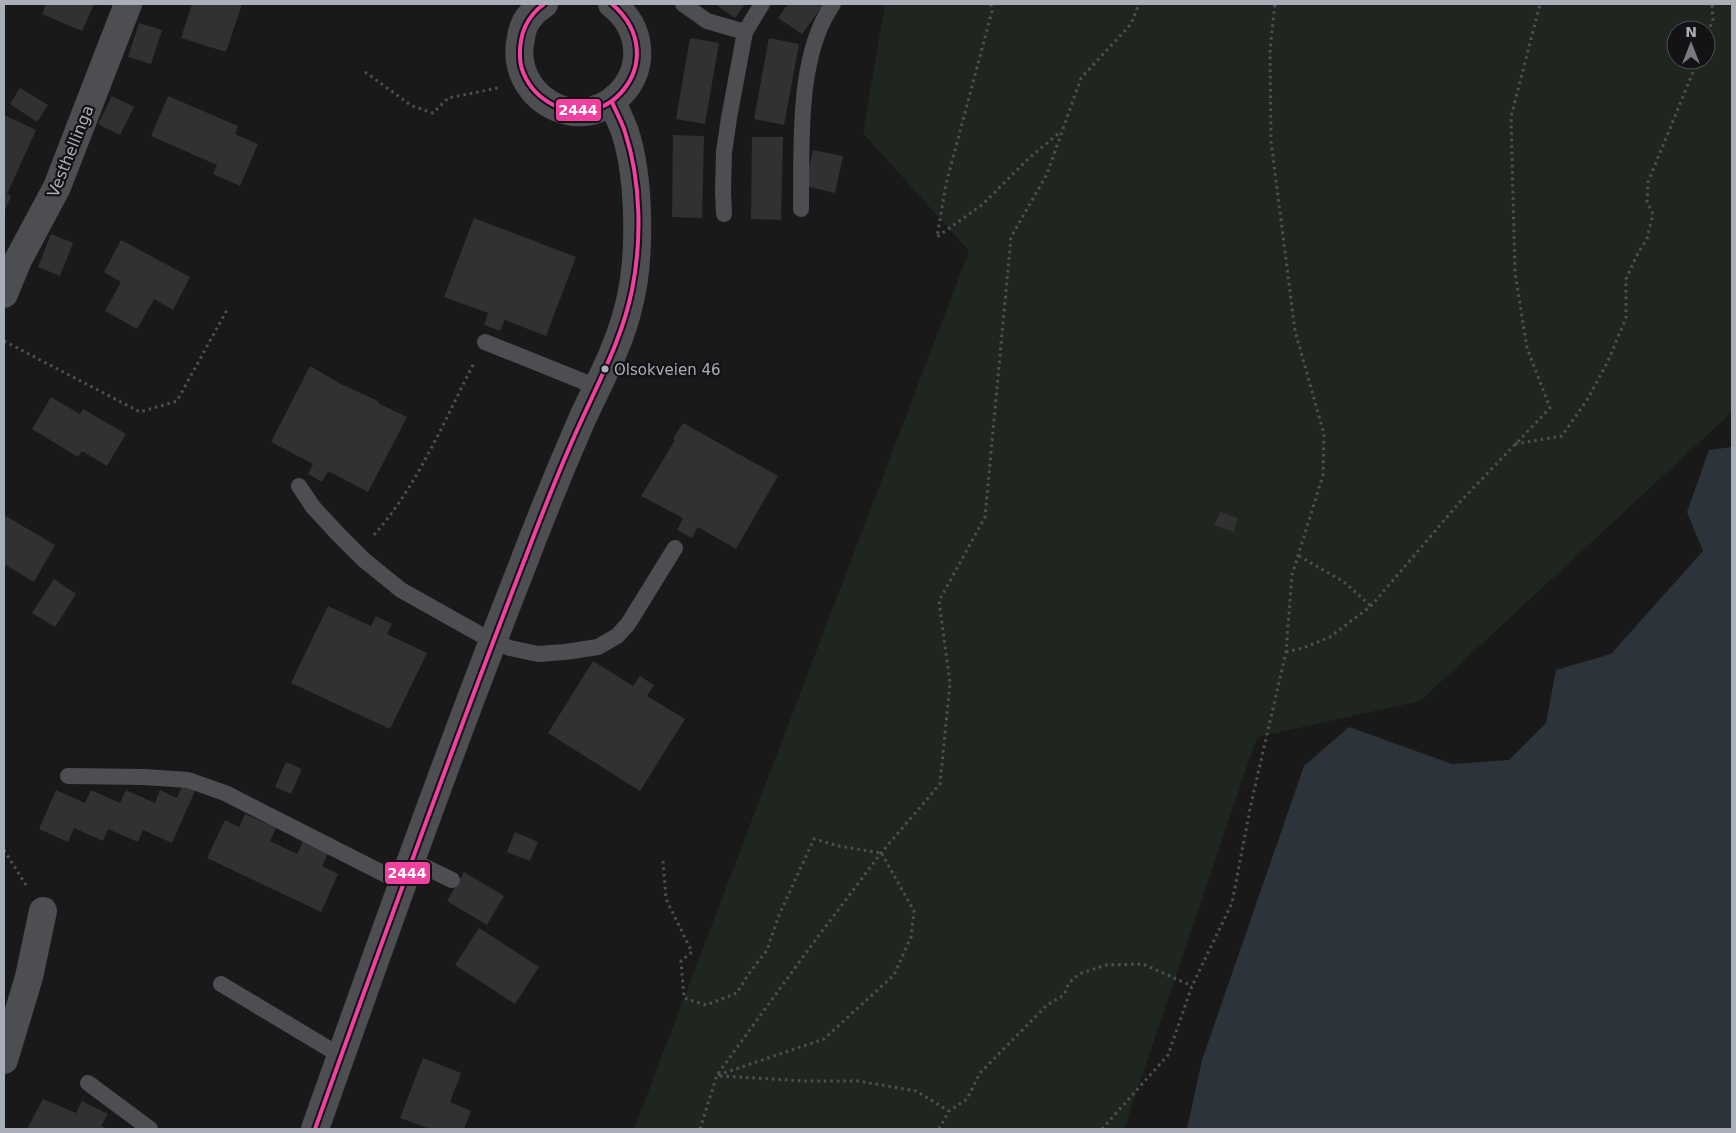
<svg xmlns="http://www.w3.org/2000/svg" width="1736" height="1133" font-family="'DejaVu Sans',sans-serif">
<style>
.green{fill:#1f2620;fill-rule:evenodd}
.water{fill:#2c333b}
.building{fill:#313131}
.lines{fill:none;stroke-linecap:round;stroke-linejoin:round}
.path{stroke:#4f5053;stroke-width:3;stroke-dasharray:2.5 4;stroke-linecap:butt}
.lane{stroke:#4d4e52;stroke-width:16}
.street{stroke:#4d4e52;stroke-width:28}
.bus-1-casing{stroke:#131315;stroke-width:8}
.bus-1{stroke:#f240a1;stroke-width:4}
.bus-dot{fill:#aaaeb9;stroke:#131315;stroke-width:2}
.labels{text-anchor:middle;stroke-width:4.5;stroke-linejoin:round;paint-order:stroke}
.bus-label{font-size:15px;fill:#aaaeb9;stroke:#131315;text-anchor:start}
.street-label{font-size:16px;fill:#aaaeb9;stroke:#131315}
.line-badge{stroke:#131315;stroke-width:2}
.badge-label{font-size:14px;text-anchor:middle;font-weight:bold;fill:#fff}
</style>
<rect width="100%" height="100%" fill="#191919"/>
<path class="green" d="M 885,4 L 1732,4 L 1732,412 L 1420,701 L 1257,737 L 1124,1129 L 634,1129 L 969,251 L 863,133 ZM 1676,30 L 1706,30 L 1706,60 L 1676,60 Z"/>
<path class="water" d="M 1732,447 L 1732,1129 L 1187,1129 L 1202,1060 L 1304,766 L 1349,727 L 1452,764 L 1509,760 L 1546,723 L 1556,670 L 1611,654 L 1703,551 L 1687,512 L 1709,450 Z"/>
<g class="building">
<path d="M 46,4 L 94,4 L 82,31 L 42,14 Z"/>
<path d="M 192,4 L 242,4 L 226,52 L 181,38 Z"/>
<path d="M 715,4 L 745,4 L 735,18 Z"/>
<path d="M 788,4 L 824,4 L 802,34 L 778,18 Z"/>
<path d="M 139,23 L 162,30 L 151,64 L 128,57 Z"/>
<path d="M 690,38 L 719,43 L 705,124 L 676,119 Z"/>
<path d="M 769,38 L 799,44 L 784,125 L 754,119 Z"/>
<path d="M 20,88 L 48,105 L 37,122 L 10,104 Z"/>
<path d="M 112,96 L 134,107 L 120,135 L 98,124 Z"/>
<path d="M 168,96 L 238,126 L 235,134 L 258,144 L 240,186 L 213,174 L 217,165 L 151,136 Z"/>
<path d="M 4,115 L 36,130 L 7,194 L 11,196 L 4,212 Z"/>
<path d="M 673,135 L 704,136 L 702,218 L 672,217 Z"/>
<path d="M 752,137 L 783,137 L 781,220 L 751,219 Z"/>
<path d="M 813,150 L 843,156 L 835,193 L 805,186 Z"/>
<path d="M 474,218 L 576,257 L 546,336 L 505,320 L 500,331 L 484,325 L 488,313 L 444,297 Z"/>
<path d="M 51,234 L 73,243 L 60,276 L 38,267 Z"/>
<path d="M 121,240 L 190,277 L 173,310 L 154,299 L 137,329 L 105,311 L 121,282 L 104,272 Z"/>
<path d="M 310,366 L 341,384 L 378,401 L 378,403 L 407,417 L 368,492 L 328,471 L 322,482 L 308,474 L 313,464 L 271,442 Z"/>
<path d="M 51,397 L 80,414 L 83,409 L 126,434 L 107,466 L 82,451 L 78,457 L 32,429 Z"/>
<path d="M 683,423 L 778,476 L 736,549 L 698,527 L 692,538 L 677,530 L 683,518 L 641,496 L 675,440 L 673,439 Z"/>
<path d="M 1220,512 L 1238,518 L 1234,532 L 1214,525 Z"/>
<path d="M 4,515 L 55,545 L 34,582 L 4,564 Z"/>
<path d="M 54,579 L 76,594 L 55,627 L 32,613 Z"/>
<path d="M 328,606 L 371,626 L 376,616 L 392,624 L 387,634 L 427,653 L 390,729 L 291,683 Z"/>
<path d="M 593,661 L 633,686 L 640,676 L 654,685 L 647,696 L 685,719 L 640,791 L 548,733 Z"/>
<path d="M 286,762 L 302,769 L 291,794 L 275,787 Z"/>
<path d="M 183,785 L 195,791 L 172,843 L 143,830 L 138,842 L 108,829 L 103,841 L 74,828 L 68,842 L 39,829 L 56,790 L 85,803 L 91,790 L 120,803 L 126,790 L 155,803 L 160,790 L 177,798 Z"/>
<path d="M 245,814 L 276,828 L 270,841 L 297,854 L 303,841 L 328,853 L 322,866 L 338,874 L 321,912 L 207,858 L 225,820 L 239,827 Z"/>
<path d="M 515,832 L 538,842 L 530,861 L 507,852 Z"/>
<path d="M 464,872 L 504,896 L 487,925 L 447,901 Z"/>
<path d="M 479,928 L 539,967 L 515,1004 L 455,965 Z"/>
<path d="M 423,1058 L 461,1073 L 450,1102 L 471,1111 L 464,1129 L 430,1129 L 400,1118 Z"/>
<path d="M 43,1099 L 76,1113 L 82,1101 L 108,1114 L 101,1126 L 107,1129 L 27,1129 Z"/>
</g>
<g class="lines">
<g class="path">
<path d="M 991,4 L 992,11 L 946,184 L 937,237 L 983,204 L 1028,159 L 1059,133"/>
<path d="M 1706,39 L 1713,19 L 1712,4"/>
<path d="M 365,72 L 412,106 L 433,113 L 448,98 L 498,88"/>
<path d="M 4,341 L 140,412 L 177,401 L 228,308"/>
<path d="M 1515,444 L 1562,436 L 1587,400 L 1607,363 L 1626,318 L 1626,279 L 1638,253 L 1647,239 L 1653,214 L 1647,202 L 1648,182 L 1698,60"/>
<path d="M 374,535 C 418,485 444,421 474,363"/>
<path d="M 1299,556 L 1344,582 L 1371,606"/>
<path d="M 1286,652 L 1303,648 L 1330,637 L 1371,606 L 1459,503 L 1550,408 L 1527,348 L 1515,273 L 1511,117 L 1540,4"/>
<path d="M 4,850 L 26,885"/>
<path d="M 663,861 L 666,899 L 692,952 L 681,961 L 684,998 L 706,1005 L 737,993 L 748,975 L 767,950 L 779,915 L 814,839 L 839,846 L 881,853"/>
<path d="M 718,1075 L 824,1039 L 894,975 L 911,937 L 914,911 L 882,854"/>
<path d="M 720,1076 L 804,1081 L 858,1081 L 916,1091 L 949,1111"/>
<path d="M 700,1129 L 717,1075 L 811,946 L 881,853 L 940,784 L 950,683 L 939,601 L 985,517 L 1011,237 L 1047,174 L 1081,78 L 1131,24 L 1139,4"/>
<path d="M 939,1129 L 949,1111 L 967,1099 L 980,1073 L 1047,1005 L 1064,995 L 1069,983 L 1079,974 L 1106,965 L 1143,964 L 1192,986"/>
<path d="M 1102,1129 L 1168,1055 L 1192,986 L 1232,903 L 1251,804 L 1286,652 L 1292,575 L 1323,475 L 1324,434 L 1295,331 L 1271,141 L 1270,50 L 1275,4"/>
</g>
<g class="lane">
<path d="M 683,4 L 707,21 L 745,32"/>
<path d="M 801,209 C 802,147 796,56 833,4"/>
<path d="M 724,214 L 723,192 L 724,152 L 729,118 L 745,32 L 762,4"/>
<path d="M 485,342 L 597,387"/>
<path d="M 299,486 L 313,507 L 338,534 L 364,560 L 401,590 L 492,641 L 510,648 L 538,654 L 565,652 L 598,647 L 617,636 L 628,624 L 675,548"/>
<path d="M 68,776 L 144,777 L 188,780 L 225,793 L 402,883"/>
<path d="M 411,860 L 452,880"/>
<path d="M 221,984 L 341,1056"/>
<path d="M 88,1083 L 150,1129"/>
</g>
<g class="street">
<path d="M 544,4 C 540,7 535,10 532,14 C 526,20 522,29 521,38 C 508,94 575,137 618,96 C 629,86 635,74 637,60 C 639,37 630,18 612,4"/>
<path d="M 4,294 L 18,260 L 57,187 L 128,4"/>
<path d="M 4,1060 L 29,977 L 43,911"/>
<path d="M 315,1129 C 382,940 449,751 523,564 C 542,514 562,465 583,417 C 600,381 620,344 629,305 C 641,258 640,178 625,132 C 621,121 616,111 612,102"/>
</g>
<defs>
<g id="bus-1">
<path d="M 544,4 C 526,17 519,34 520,57 C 520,71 529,87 540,96 C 601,147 677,60 612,4"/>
<path d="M 315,1129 C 385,933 456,737 531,543 C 547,501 564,458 583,417 C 602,375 623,335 632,290 C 642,240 641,181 625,132 C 622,122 616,112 612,102"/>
</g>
</defs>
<use href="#bus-1" class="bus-1-casing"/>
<use href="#bus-1" class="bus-1"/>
</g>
<circle class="bus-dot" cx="605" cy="369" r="4.5"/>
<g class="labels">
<g class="bus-label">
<text x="614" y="375">Olsokveien 46</text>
</g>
<g class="street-label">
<text transform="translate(70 151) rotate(-68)" y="6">Vesthellinga</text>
</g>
</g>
<g class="line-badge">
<rect x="555" y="98" width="47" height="24" rx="5" fill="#f240a1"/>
<rect x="384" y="861" width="47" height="24" rx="5" fill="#f240a1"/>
</g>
<g class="badge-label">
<text x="578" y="115">2444</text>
<text x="407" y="878">2444</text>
</g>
<rect width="1736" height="1133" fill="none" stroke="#aaaeb9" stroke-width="10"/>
<g transform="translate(1691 45)"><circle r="24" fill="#131315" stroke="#4f5157"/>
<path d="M0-4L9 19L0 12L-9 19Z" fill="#777a81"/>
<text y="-8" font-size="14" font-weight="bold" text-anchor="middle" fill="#aaaeb9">N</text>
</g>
</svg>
